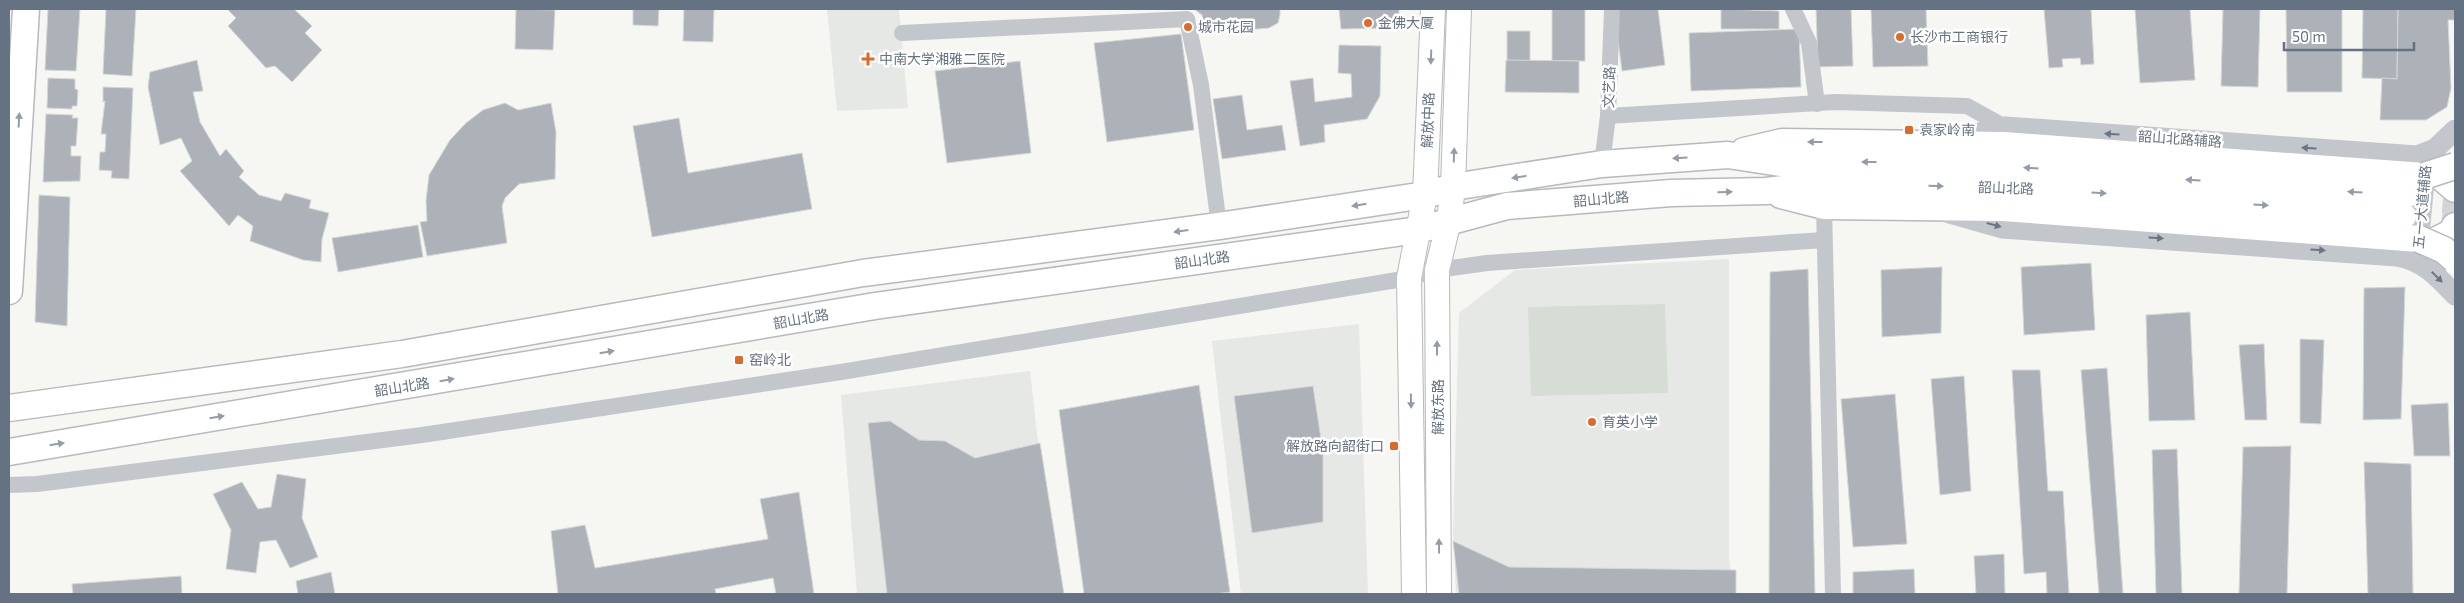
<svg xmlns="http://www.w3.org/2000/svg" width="2464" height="603" font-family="'Exo 2','Noto Sans SC',sans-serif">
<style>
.built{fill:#e6e8e6}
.pitch{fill:#d6ddd4}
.building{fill:#acb2b8;stroke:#d7d7d5}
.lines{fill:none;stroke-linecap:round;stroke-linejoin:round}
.primary-tunnel{stroke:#d2d5d7;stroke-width:26;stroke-dasharray:26 13;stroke-linecap:butt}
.secondary-casing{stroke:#b6b9be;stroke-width:26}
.primary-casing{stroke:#b6b9be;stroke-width:29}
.minor{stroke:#c3c6ca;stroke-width:16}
.tertiary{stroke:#c3c6ca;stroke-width:21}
.secondary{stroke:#fff;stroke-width:24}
.primary{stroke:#fff;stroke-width:26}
.primary-bridge-casing{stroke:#b6b9be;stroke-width:29;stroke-linecap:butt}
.primary-bridge{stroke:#fff;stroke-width:26}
.oneway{fill:#939ca8}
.oneway2{fill:#6a7687}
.poi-dot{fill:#df6929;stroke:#fff;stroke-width:2}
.labels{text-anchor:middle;stroke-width:5;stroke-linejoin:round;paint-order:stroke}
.poi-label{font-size:14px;fill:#657283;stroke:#fff;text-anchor:start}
.street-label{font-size:14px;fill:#657283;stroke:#fff}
</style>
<rect width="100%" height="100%" fill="#f6f6f3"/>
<g class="built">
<path d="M 827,9 L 899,9 L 908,108 L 837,111 Z"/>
<path d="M 1729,259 L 1729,557 L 1733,594 L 1456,594 L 1453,531 L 1459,313 L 1515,270 Z"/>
<path d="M 1359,324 L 1368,594 L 1241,594 L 1212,341 Z"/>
<path d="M 1030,371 L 1055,594 L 857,594 L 841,395 Z"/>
</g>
<path class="pitch" d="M 1665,304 L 1668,393 L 1531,396 L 1528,307 Z"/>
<g class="building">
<path d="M 48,9 L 80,9 L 76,71 L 45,70 Z"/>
<path d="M 106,9 L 136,9 L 132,76 L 103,74 Z"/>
<path d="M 227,9 L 294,9 L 312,26 L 305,33 L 322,50 L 292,82 L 275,66 L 266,68 L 228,26 L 236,18 Z"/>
<path d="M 516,9 L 555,10 L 553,50 L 515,49 Z"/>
<path d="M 633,9 L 659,9 L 658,26 L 633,25 Z"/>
<path d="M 684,9 L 714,9 L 713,42 L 683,41 Z"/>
<path d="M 1194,9 L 1280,9 L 1280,15 L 1278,23 L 1269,28 L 1223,32 L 1214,32 L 1204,25 L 1202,15 Z"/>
<path d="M 1339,9 L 1399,9 L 1399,19 L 1393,28 L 1341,29 Z"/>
<rect x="1552" y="9" width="33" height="52"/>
<path d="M 1614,9 L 1658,9 L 1665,65 L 1622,71 Z"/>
<path d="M 1721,9 L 1779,11 L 1779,29 L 1721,29 Z"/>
<path d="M 1816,9 L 1851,9 L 1853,66 L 1818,67 Z"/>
<path d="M 1871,9 L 1926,9 L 1928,66 L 1873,67 Z"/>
<path d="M 2044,9 L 2091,9 L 2094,64 L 2081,65 L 2080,58 L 2062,59 L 2063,67 L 2049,68 Z"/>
<path d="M 2135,9 L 2190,9 L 2195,80 L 2140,83 Z"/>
<path d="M 2223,9 L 2260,9 L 2258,87 L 2221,86 Z"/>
<path d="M 2286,9 L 2342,9 L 2342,92 L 2287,92 Z"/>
<path d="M 2363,9 L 2398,9 L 2397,79 L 2362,78 Z"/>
<path d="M 2398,9 L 2455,9 L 2455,20 L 2448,20 L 2451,88 L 2447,107 L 2426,120 L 2380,120 L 2382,78 L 2397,79 Z"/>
<path d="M 1799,29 L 1801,87 L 1691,91 L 1689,33 Z"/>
<rect x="1507" y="31" width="23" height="30"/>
<path d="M 1181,34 L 1194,130 L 1107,142 L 1094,43 Z"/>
<path d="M 1339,45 L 1381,46 L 1380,96 L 1367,119 L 1324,125 L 1325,142 L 1300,146 L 1290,81 L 1313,78 L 1315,102 L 1352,97 L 1351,74 L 1338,73 Z"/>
<path d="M 197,60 L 203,91 L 193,92 L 200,122 L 220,156 L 226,149 L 244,171 L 239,177 L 259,195 L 281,201 L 285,193 L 311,200 L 309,208 L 329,213 L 322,239 L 321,262 L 303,260 L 250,241 L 253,226 L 238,215 L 229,226 L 180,171 L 192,161 L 181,138 L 160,145 L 148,87 L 150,72 Z"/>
<path d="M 1506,60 L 1579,61 L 1579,93 L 1505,92 Z"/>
<path d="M 1020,61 L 1031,153 L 947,163 L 935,71 Z"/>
<path d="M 48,78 L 75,79 L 75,89 L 78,90 L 77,106 L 72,106 L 72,109 L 47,108 Z"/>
<path d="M 103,87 L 133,88 L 129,179 L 111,178 L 112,171 L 99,170 L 100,152 L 105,152 L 106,134 L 101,134 L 105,101 L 103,102 Z"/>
<path d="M 1242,95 L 1247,130 L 1282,125 L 1286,150 L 1222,159 L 1213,99 Z"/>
<path d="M 505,103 L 518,110 L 551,103 L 556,132 L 555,179 L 519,184 L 505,198 L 502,206 L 507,243 L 427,256 L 420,222 L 427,221 L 426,201 L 429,175 L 450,140 L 466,123 L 483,110 Z"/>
<path d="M 46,114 L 73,115 L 72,118 L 78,118 L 76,146 L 71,146 L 71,156 L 81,156 L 80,181 L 43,182 Z"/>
<path d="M 679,118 L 688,173 L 802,153 L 812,209 L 652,237 L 633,126 Z"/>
<path d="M 39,195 L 70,197 L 67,326 L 35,322 Z"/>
<path d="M 418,225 L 423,257 L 338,272 L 332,238 Z"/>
<path d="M 2091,263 L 2095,330 L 2024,335 L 2021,267 Z"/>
<path d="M 1942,267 L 1941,333 L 1882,337 L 1881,270 Z"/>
<path d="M 1808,269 L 1815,594 L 1769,594 L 1770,272 Z"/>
<path d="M 2405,287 L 2401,419 L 2363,420 L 2364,288 Z"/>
<path d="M 2190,312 L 2195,420 L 2149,421 L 2146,315 Z"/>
<path d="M 2300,339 L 2324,340 L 2321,424 L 2300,423 Z"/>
<path d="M 2264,344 L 2267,420 L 2245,420 L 2239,345 Z"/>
<path d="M 2107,368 L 2123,594 L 2099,594 L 2081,370 Z"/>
<path d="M 2012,370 L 2040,370 L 2048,491 L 2063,491 L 2069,594 L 2047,594 L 2046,572 L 2024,574 Z"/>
<path d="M 1964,376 L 1971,491 L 1940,495 L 1931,379 Z"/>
<path d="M 1199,385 L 1230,592 L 1215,594 L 1084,594 L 1059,410 Z"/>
<path d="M 1313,386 L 1323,452 L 1323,522 L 1252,533 L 1234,396 Z"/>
<path d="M 1895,394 L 1907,544 L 1853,547 L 1841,399 Z"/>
<path d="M 2448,403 L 2450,456 L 2414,456 L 2411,405 Z"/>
<path d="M 890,421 L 919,440 L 945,441 L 975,458 L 1040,443 L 1064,594 L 887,594 L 868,423 Z"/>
<path d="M 2291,446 L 2287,594 L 2239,594 L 2243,447 Z"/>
<path d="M 2177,449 L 2182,594 L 2156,594 L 2152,450 Z"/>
<path d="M 2364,462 L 2411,464 L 2413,594 L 2368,594 Z"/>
<path d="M 277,474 L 306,479 L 302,518 L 318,557 L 290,568 L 276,540 L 260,542 L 256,573 L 226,569 L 231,530 L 213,494 L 242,482 L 258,509 L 271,507 Z"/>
<path d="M 799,492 L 814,594 L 776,594 L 773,578 L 715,589 L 716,594 L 558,594 L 551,531 L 585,525 L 595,568 L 768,539 L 760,499 Z"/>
<path d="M 1453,541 L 1509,567 L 1736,570 L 1736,594 L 1459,594 Z"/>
<path d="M 2004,554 L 2005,594 L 1976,594 L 1974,556 Z"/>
<path d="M 1914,569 L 1915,594 L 1853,594 L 1853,572 Z"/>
<path d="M 331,572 L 335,594 L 298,594 L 296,581 Z"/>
<path d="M 181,576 L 182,594 L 73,594 L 72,584 Z"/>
</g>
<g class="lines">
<g class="primary-tunnel">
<path d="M 2404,196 L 2455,200"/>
<path d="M 2403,216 L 2455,220"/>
</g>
<defs>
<g id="secondary">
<path d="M 1414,594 L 1409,278 L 1425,195 L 1433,9"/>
<path d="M 1439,594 L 1437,270 L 1449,221 L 1453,187 L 1459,9"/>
</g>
<g id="primary">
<path d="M 1744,151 L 1782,142 L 2004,145 L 2424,176"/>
<path d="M 2442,178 L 2455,189"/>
<path d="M 1781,195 L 1824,206 L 2003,208 L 2419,239"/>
<path d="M 2437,240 L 2451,233 L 2455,226"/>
<path d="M 9,291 L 26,9"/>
<path d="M 9,408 L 402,354 L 863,273 L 1219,226 L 1425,195 L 1453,187 L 1602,164 L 1728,155 L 1780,163 L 1870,162 L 2005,166 L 2404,196"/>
<path d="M 9,452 L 875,306 L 1418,230 L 1507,206 L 1671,193 L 1766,191 L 1823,184 L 2074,191 L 2403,216"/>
</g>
</defs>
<use href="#secondary" class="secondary-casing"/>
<use href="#primary" class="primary-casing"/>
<g class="minor">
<path d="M 1793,9 L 1809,43 L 1817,104"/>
<path d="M 902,33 L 1187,19 L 1201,85 L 1219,226"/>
<path d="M 1608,116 L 1835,102 L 1967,106 L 2005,127"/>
<path d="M 1602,164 L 1608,116 L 1612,9"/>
<path d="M 1824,206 L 1833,594"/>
<path d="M 9,485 L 37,484 L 422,435 L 841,372 L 1409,278 L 1437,270 L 1487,263 L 1824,240"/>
</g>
<g class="tertiary">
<path d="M 1957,138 L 2005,127 L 2417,156 L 2435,149 L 2455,130"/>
<path d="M 1949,213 L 2002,228 L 2397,256 C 2423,260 2438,277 2455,295"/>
<path d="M 2417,255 L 2426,161"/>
</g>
<use href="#secondary" class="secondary"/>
<use href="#primary" class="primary"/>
<defs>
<g id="primary-bridge">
<path d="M 2424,176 L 2455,166"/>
<path d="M 2419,239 L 2444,250 L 2455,260"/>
</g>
</defs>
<use href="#primary-bridge" class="primary-bridge-casing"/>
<use href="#primary-bridge" class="primary-bridge"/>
</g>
<defs><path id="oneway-solid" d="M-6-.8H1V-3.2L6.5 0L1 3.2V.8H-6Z" transform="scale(1.25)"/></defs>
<g class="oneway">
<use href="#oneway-solid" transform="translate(1431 57) rotate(92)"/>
<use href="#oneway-solid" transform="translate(19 120) rotate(-87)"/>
<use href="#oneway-solid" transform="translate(1815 142) rotate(180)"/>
<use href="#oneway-solid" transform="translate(1454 155) rotate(-88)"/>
<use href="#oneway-solid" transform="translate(1680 158) rotate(176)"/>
<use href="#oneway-solid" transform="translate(1869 162) rotate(-180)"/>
<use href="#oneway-solid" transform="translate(2031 168) rotate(-176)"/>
<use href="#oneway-solid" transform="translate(1519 177) rotate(171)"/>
<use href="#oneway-solid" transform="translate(2193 180) rotate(-176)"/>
<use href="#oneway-solid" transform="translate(1936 186) rotate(1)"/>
<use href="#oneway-solid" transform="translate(1725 192) rotate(-1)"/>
<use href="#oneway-solid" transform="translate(2355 192) rotate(-176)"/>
<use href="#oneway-solid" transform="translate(2099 193) rotate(4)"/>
<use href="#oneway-solid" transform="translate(1359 205) rotate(171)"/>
<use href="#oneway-solid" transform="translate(2261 205) rotate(4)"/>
<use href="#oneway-solid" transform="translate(1181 231) rotate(172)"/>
<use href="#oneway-solid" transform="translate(1437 348) rotate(-90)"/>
<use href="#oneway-solid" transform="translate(607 352) rotate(-10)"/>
<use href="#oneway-solid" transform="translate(447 380) rotate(-10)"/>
<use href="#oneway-solid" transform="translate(1411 401) rotate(89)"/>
<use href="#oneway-solid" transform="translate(217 417) rotate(-9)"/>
<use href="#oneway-solid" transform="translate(57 444) rotate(-9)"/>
<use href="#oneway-solid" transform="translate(1439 546) rotate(-90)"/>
</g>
<g class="oneway2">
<use href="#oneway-solid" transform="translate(2112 134) rotate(-176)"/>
<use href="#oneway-solid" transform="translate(2309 148) rotate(-176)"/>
<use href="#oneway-solid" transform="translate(1994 225) rotate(15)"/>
<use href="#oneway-solid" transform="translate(2156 238) rotate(4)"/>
<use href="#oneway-solid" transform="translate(2318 250) rotate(4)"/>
<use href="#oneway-solid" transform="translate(2437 277) rotate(45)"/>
</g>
<g class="poi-dot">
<circle cx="1368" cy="23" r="5"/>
<circle cx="1188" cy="27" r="5"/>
<circle cx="1900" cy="37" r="5"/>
<path d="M865.5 51.5h5v5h5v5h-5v5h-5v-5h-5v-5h5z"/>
<rect x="1904" y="125" width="10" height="10" rx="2.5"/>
<rect x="734" y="355" width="10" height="10" rx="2.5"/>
<circle cx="1592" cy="422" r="5"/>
<rect x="1389" y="441" width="10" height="10" rx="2.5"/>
</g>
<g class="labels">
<g class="poi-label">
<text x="1378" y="28">金佛大厦</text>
<text x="1198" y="32">城市花园</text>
<text x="1910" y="42">长沙市工商银行</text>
<text x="879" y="64">中南大学湘雅二医院</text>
<text x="1919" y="135">袁家岭南</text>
<text x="749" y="365">窑岭北</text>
<text x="1602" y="427">育英小学</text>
<text x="1384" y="451" text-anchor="end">解放路向韶街口</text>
</g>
<g class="street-label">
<text transform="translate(1609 87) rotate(-88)" y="5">文艺路</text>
<text transform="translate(1428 120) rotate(-88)" y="5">解放中路</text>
<text transform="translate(2180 139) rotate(4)" y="5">韶山北路辅路</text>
<text transform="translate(2006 188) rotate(2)" y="5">韶山北路</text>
<text transform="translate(1601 199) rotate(-5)" y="5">韶山北路</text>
<text transform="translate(2422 207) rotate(-85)" y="5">五一大道辅路</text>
<text transform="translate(1202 260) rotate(-8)" y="5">韶山北路</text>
<text transform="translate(801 319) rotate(-10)" y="5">韶山北路</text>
<text transform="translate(402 387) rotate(-9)" y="5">韶山北路</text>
<text transform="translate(1438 407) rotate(-90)" y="5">解放东路</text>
</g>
</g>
<rect width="2464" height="603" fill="none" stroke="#657283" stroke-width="20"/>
<path d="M2284 42v8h130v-8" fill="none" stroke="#657283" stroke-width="2.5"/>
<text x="2292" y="42" font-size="15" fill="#657283" stroke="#ffffff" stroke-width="4" paint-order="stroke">50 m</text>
</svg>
